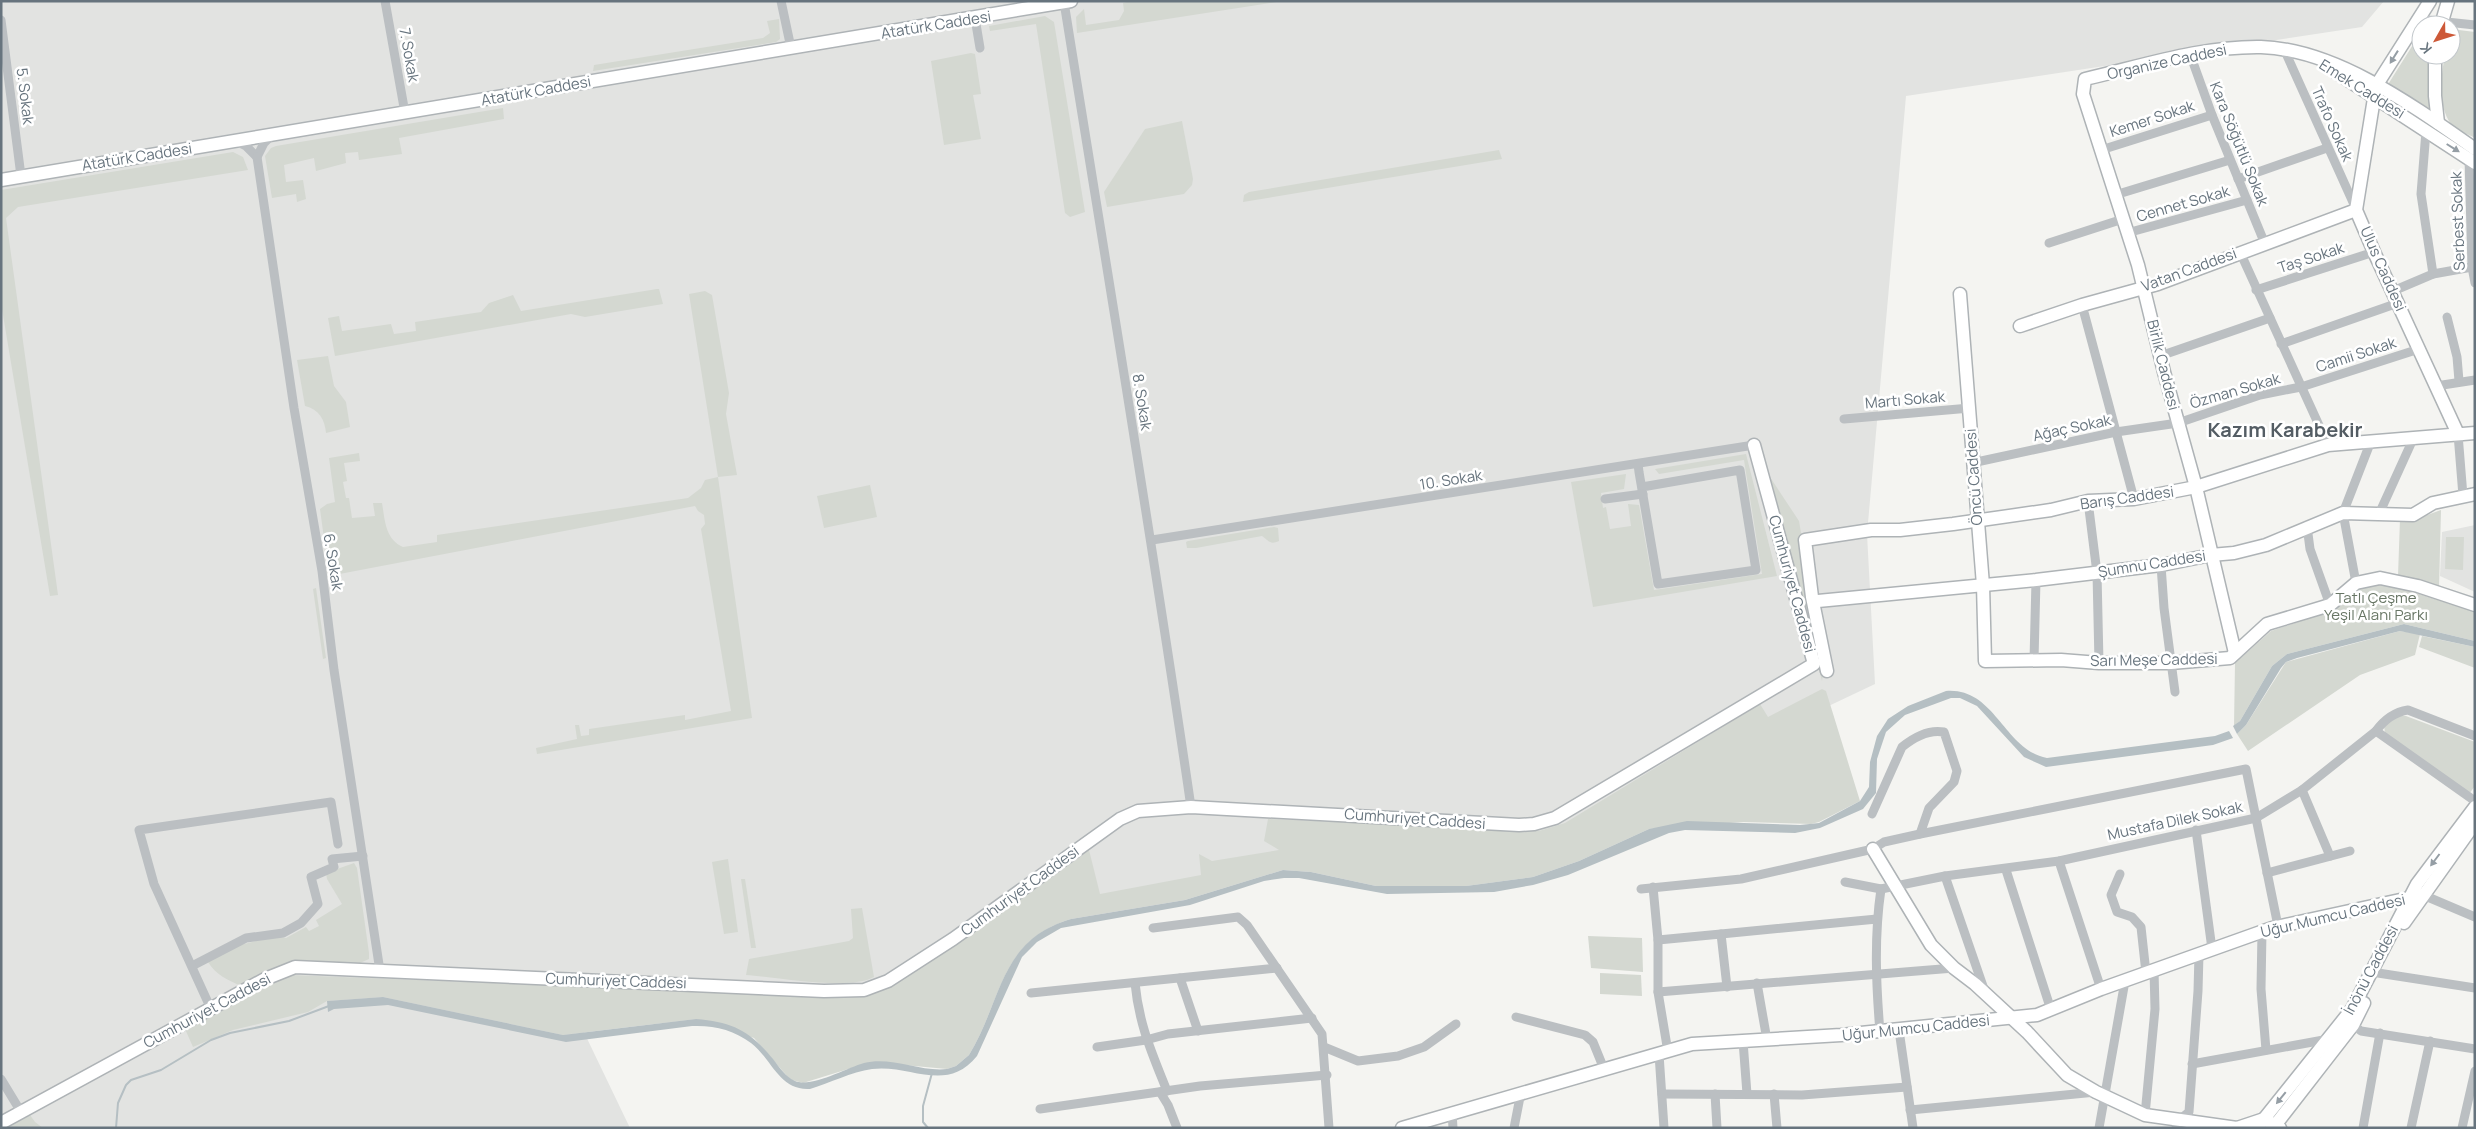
<svg xmlns="http://www.w3.org/2000/svg" width="2476" height="1129" font-family="Manrope,sans-serif">
<style>
.built{fill:#e2e3e1}
.green{fill:#d4d8d1}
.water{fill:#b5bfc3}
.lines{fill:none;stroke-linecap:round;stroke-linejoin:round}
.stream{stroke:#b5bfc3;stroke-width:2}
.secondary-casing{stroke:#aeb3b6;stroke-width:15}
.street{stroke:#bbbfc2;stroke-width:9}
.secondary{stroke:#fff;stroke-width:12}
.oneway{fill:#959ea5}
.labels{text-anchor:middle;stroke-width:5;stroke-linejoin:round;paint-order:stroke}
.street-label{font-size:15px;fill:#67747e;stroke:#fff}
.park-label{font-size:15px;fill:#687665;stroke:#fff}
.district-label{font-size:20px;font-weight:bold;fill:#545d64;stroke:#fff}
</style>
<rect width="100%" height="100%" fill="#f4f4f1"/>
<g class="built">
<path d="M 1,1 L 2384,1 L 2362,27 L 1906,96 L 1867,534 L 1875,684 L 1685,774 L 1544,850 L 1328,847 L 1073,905 L 957,974 L 963,1023 L 762,1020 L 581,1026 L 630,1128 L 1,1128 Z"/>
<path d="M 2475,525 L 2475,592 L 2440,576 L 2442,532 Z"/>
</g>
<g class="green">
<path d="M 1131,1 L 1283,1 L 1077,33 L 1076,17 L 1084,9 L 1086,25 L 1119,20 L 1124,11 L 1123,3 Z"/>
<path d="M 1045,16 L 1054,22 L 1085,212 L 1070,217 L 1065,213 L 1036,24 L 990,31 L 989,26 Z"/>
<path d="M 779,19 L 780,39 L 776,42 L 593,71 L 594,65 L 763,38 L 770,33 L 767,21 Z"/>
<path d="M 2451,29 L 2475,32 L 2475,138 C 2468,134 2456,130 2451,124 C 2437,104 2441,77 2445,55 L 2451,55 Z"/>
<path d="M 2421,32 L 2421,55 L 2431,55 L 2432,112 L 2387,86 Z"/>
<path d="M 971,53 L 975,54 L 981,94 L 973,95 L 981,139 L 944,145 L 931,61 Z"/>
<path d="M 503,108 L 504,119 L 399,138 L 402,154 L 359,160 L 358,152 L 345,153 L 346,163 L 316,171 L 314,158 L 284,165 L 286,182 L 303,180 L 306,199 L 297,202 L 296,194 L 272,198 L 265,156 L 271,148 L 276,146 Z"/>
<path d="M 1182,121 L 1193,179 L 1192,185 L 1184,194 L 1107,207 L 1104,192 L 1145,129 Z"/>
<path d="M 1499,150 L 1502,159 L 1243,202 L 1244,195 L 1249,192 Z"/>
<path d="M 233,152 L 243,157 L 248,170 L 18,207 L 6,218 L 58,595 L 50,596 L 1,303 L 1,190 Z"/>
<path d="M 657,289 L 659,289 L 663,304 L 585,317 L 571,314 L 335,356 L 328,318 L 339,316 L 342,331 L 391,324 L 394,334 L 416,331 L 415,322 L 481,312 L 489,303 L 513,295 L 521,311 Z"/>
<path d="M 705,291 L 712,295 L 729,393 L 726,414 L 737,475 L 718,477 L 752,718 L 537,754 L 536,748 L 577,739 L 575,725 L 579,725 L 581,736 L 589,735 L 589,729 L 685,715 L 685,720 L 731,711 L 701,529 L 705,524 L 704,515 L 698,511 L 695,506 L 329,576 L 320,509 L 327,504 L 335,502 L 329,458 L 359,453 L 360,461 L 344,463 L 347,481 L 343,482 L 346,498 L 349,498 L 352,518 L 375,516 L 373,503 L 382,503 C 385,520 385,539 403,547 L 437,542 L 437,535 L 688,498 L 701,488 L 705,480 L 718,477 L 689,294 Z"/>
<path d="M 328,356 L 334,386 L 346,402 L 350,427 L 326,433 C 325,420 319,409 305,406 L 297,360 Z"/>
<path d="M 1746,454 L 1777,576 L 1593,607 L 1571,482 L 1626,474 L 1624,489 L 1601,493 L 1603,508 L 1606,507 L 1610,529 L 1631,526 L 1628,504 L 1639,505 L 1654,590 L 1762,574 L 1744,460 L 1659,474 L 1655,469 Z"/>
<path d="M 1770,477 L 1799,521 L 1824,667 L 1822,681 Z"/>
<path d="M 870,485 L 877,517 L 824,528 L 817,496 Z"/>
<path d="M 2441,510 L 2439,588 L 2398,576 L 2400,519 L 2419,518 Z"/>
<path d="M 1274,527 L 1278,528 L 1279,541 C 1270,545 1269,541 1262,536 L 1196,548 L 1187,548 L 1186,542 L 1188,541 Z"/>
<path d="M 2446,537 L 2464,537 L 2463,570 L 2445,569 Z"/>
<path d="M 2379,584 L 2392,585 L 2475,612 L 2475,641 L 2404,624 L 2287,654 L 2272,666 L 2240,721 L 2234,726 L 2235,663 L 2271,631 L 2328,612 L 2341,605 L 2361,588 Z"/>
<path d="M 316,588 L 326,658 L 323,659 L 313,589 Z"/>
<path d="M 2400,631 L 2420,634 L 2415,655 L 2360,675 L 2248,751 L 2237,734 L 2246,725 L 2286,662 Z"/>
<path d="M 2422,636 L 2475,647 L 2475,668 L 2419,647 Z"/>
<path d="M 1822,689 L 1826,691 L 1860,801 L 1819,822 L 1811,824 L 1743,822 L 1649,829 L 1579,861 L 1533,877 L 1466,886 L 1399,888 L 1376,886 L 1311,872 L 1283,870 L 1185,900 L 1071,919 C 999,941 1003,999 969,1055 L 956,1066 L 947,1069 L 871,1062 L 803,1083 L 792,1080 L 787,1076 L 754,1038 L 696,1019 L 563,1035 L 383,997 L 327,1001 L 308,1012 L 233,1030 L 193,1047 L 185,1029 L 272,983 L 292,975 L 842,997 L 858,997 L 886,989 L 953,946 L 1089,850 L 1100,894 L 1201,875 L 1199,854 L 1212,861 L 1279,850 L 1264,841 L 1268,819 L 1539,831 L 1565,823 L 1760,704 L 1768,717 Z"/>
<path d="M 2398,715 L 2406,716 L 2475,742 L 2475,786 L 2469,794 L 2385,733 L 2384,726 Z"/>
<path d="M 728,859 L 738,932 L 724,934 L 712,862 Z"/>
<path d="M 354,863 L 357,868 L 369,953 L 369,959 L 360,963 L 312,962 L 241,986 C 228,980 216,975 208,962 L 240,945 L 276,936 L 286,938 L 306,927 L 309,931 L 319,926 L 316,920 L 342,904 L 327,879 L 326,873 Z"/>
<path d="M 741,879 L 745,879 L 756,948 L 751,948 Z"/>
<path d="M 862,908 L 874,977 C 849,991 776,977 746,975 L 749,959 L 849,941 L 853,938 L 851,909 Z"/>
<path d="M 1588,936 L 1642,938 L 1643,972 L 1591,968 Z"/>
<path d="M 1600,973 L 1641,975 L 1642,996 L 1600,994 Z"/>
<path d="M 30,1115 L 35,1122 L 43,1128 L 6,1128 Z"/>
</g>
<g class="water">
<path d="M 2404,624 L 2475,641 L 2475,647 L 2400,631 L 2297,658 L 2286,662 L 2281,668 L 2246,725 L 2237,734 L 2233,726 L 2240,721 L 2272,666 L 2287,654 Z"/>
<path d="M 1946,691 C 1995,687 2004,750 2047,758 L 2215,736 L 2229,731 L 2233,738 L 2213,745 L 2046,767 L 2024,757 L 1977,706 L 1960,698 L 1951,698 L 1905,715 L 1886,732 L 1877,759 L 1876,793 L 1863,809 L 1820,828 L 1795,833 L 1685,830 L 1669,833 L 1568,875 L 1533,885 L 1494,892 L 1387,894 L 1299,878 L 1284,878 L 1264,881 L 1190,905 L 1061,928 L 1037,942 L 1022,957 L 977,1056 C 946,1094 911,1064 872,1069 C 851,1072 830,1083 810,1089 C 779,1091 772,1059 751,1043 C 734,1030 714,1025 692,1026 L 566,1042 L 388,1005 L 334,1009 L 328,1012 L 327,1001 L 383,997 L 563,1035 L 696,1019 C 733,1022 750,1031 773,1059 C 779,1067 786,1077 795,1081 C 812,1088 846,1068 864,1063 C 891,1056 920,1072 947,1069 L 956,1066 L 969,1055 C 1003,999 999,940 1071,919 L 1185,900 L 1283,870 L 1311,872 L 1376,886 L 1466,886 L 1533,877 L 1579,861 L 1649,829 L 1687,821 L 1800,825 L 1819,823 L 1860,801 L 1869,787 L 1870,762 L 1877,736 L 1888,719 L 1908,706 Z"/>
</g>
<g class="lines">
<g class="stream">
<path d="M 116,1128 L 118,1103 L 126,1085 L 131,1080 L 161,1070 L 211,1040 L 230,1033 L 289,1021 L 329,1006"/>
<path d="M 928,1128 L 923,1122 L 923,1106 L 932,1073"/>
</g>
<defs>
<g id="secondary">
<path d="M 2430,1 L 2376,86 L 2356,210 L 2374,252 L 2458,434"/>
<path d="M 2441,25 L 2448,1"/>
<path d="M 2435,55 L 2435,96 L 2438,123"/>
<path d="M 2334,71 L 2475,163"/>
<path d="M 1,180 L 1071,1"/>
<path d="M 1960,294 L 1983,585 L 1985,661 L 2061,660 L 2099,663 L 2171,663 L 2230,658 L 2267,624 L 2330,605 L 2356,583 L 2380,578 L 2418,586 L 2475,605"/>
<path d="M 2020,326 L 2082,305 L 2158,284 L 2356,210"/>
<path d="M 1818,601 L 2036,580 L 2161,565 L 2211,555 L 2234,553 L 2266,545 L 2343,513 L 2413,515 L 2433,503 L 2475,494"/>
<path d="M 2235,653 L 2196,487 L 2164,372 L 2138,265 L 2083,94 L 2085,79 C 2142,66 2201,46 2261,47 C 2336,49 2415,107 2475,149"/>
<path d="M 1827,671 L 1812,597 L 1805,540 L 1871,530 L 1900,530 L 1953,524 L 2051,510 L 2088,501 L 2134,499 L 2196,487 L 2328,445 L 2475,433"/>
<path d="M 1873,849 L 1931,945 L 1954,968 L 1975,984 L 2027,1032 L 2067,1075 L 2096,1092 L 2145,1115 L 2237,1128 L 2264,1119 L 2280,1128"/>
<path d="M 2404,923 L 2475,823"/>
<path d="M 1,1123 L 265,979 L 295,967 L 824,991 L 864,990 L 888,981 L 953,939 L 1120,819 L 1138,811 L 1191,807 L 1519,825 L 1534,824 L 1555,818 L 1814,664 L 1754,445"/>
<path d="M 2260,1124 L 2352,1009 L 2417,884 L 2475,807"/>
<path d="M 1402,1128 L 1692,1044 L 1841,1035 L 2037,1015 L 2101,989 L 2272,928 L 2423,895"/>
<path d="M 2273,1128 L 2353,1025 L 2364,1003"/>
</g>
</defs>
<use href="#secondary" class="secondary-casing"/>
<g class="street">
<path d="M 385,1 L 405,113"/>
<path d="M 781,1 L 791,48"/>
<path d="M 1064,2 C 1107,271 1152,538 1191,807"/>
<path d="M 975,18 L 980,48"/>
<path d="M 2418,19 L 2475,25"/>
<path d="M 1,20 L 21,176"/>
<path d="M 2284,49 L 2356,209"/>
<path d="M 2190,54 L 2212,115 L 2265,244"/>
<path d="M 2426,131 L 2421,194 L 2433,274"/>
<path d="M 236,141 L 246,146 L 257,157 L 264,143 L 273,134"/>
<path d="M 2101,150 L 2212,115"/>
<path d="M 257,157 L 294,408 L 322,571 L 334,670 L 380,971"/>
<path d="M 2469,158 L 2472,267 L 2475,283"/>
<path d="M 2238,179 L 2327,148"/>
<path d="M 2115,195 L 2230,160"/>
<path d="M 2127,233 L 2247,200"/>
<path d="M 2049,243 L 2123,219"/>
<path d="M 2240,252 L 2328,445"/>
<path d="M 2256,290 L 2374,252"/>
<path d="M 2393,291 L 2433,274 L 2472,267"/>
<path d="M 2082,305 L 2134,499"/>
<path d="M 2447,317 L 2457,357 L 2459,381"/>
<path d="M 2281,344 L 2398,303"/>
<path d="M 2160,356 L 2270,318"/>
<path d="M 2436,386 L 2475,380"/>
<path d="M 1844,419 L 1970,408"/>
<path d="M 2458,434 L 2463,496"/>
<path d="M 1972,463 L 2116,432 L 2178,423 L 2260,395 L 2301,387 L 2419,349"/>
<path d="M 1638,464 L 1639,472 L 1658,584 L 1756,570 L 1740,470 L 1642,487"/>
<path d="M 1605,499 L 1643,494"/>
<path d="M 2088,501 L 2097,573 L 2099,663"/>
<path d="M 2379,514 L 2414,437"/>
<path d="M 2307,526 L 2310,549 L 2330,605"/>
<path d="M 1152,540 L 1754,445"/>
<path d="M 2161,565 L 2164,608 L 2175,692"/>
<path d="M 2356,583 L 2343,513 L 2371,441"/>
<path d="M 2034,660 L 2036,580"/>
<path d="M 2376,731 L 2475,801"/>
<path d="M 2302,790 L 2330,856"/>
<path d="M 1872,814 L 1902,747 C 1913,738 1928,729 1944,732 L 1957,771 L 1954,782 L 1929,808 L 1920,834"/>
<path d="M 2196,830 L 2212,949"/>
<path d="M 2059,861 L 2101,989"/>
<path d="M 2006,870 L 2051,1010"/>
<path d="M 2267,873 L 2350,851"/>
<path d="M 2120,874 L 2111,895 L 2117,912 L 2132,917 L 2141,927 L 2146,973"/>
<path d="M 1945,876 L 1985,992"/>
<path d="M 1845,882 L 1881,889 L 1945,876 L 2059,861 L 2256,818 L 2302,790 L 2376,731 C 2384,720 2395,712 2408,710 L 2475,736"/>
<path d="M 1653,887 L 1658,940 L 1658,992 L 1668,1052"/>
<path d="M 1641,889 L 1741,879 L 1873,849 L 1884,842 L 1920,834 L 2246,769 L 2278,926"/>
<path d="M 2423,895 L 2475,917"/>
<path d="M 1153,928 L 1238,917 L 1247,925 L 1322,1034 L 1329,1128"/>
<path d="M 2262,931 L 2261,989 L 2266,1050"/>
<path d="M 1721,934 L 1877,919"/>
<path d="M 1658,940 L 1721,934 L 1727,987"/>
<path d="M 192,966 L 246,938 L 283,933 L 301,923 L 318,904 L 311,877 L 334,867 L 332,859 L 363,856"/>
<path d="M 2378,973 L 2475,988"/>
<path d="M 1180,978 L 1198,1031"/>
<path d="M 1135,983 C 1139,1025 1152,1053 1167,1091"/>
<path d="M 1757,983 L 1767,1040"/>
<path d="M 1658,992 L 1954,968"/>
<path d="M 1031,993 L 1277,968"/>
<path d="M 211,1009 L 154,884 L 139,830 L 331,802 L 338,844"/>
<path d="M 1516,1017 L 1585,1035 L 1593,1042 L 1604,1069"/>
<path d="M 2353,1025 L 2361,1031 L 2475,1049"/>
<path d="M 1899,1030 L 1913,1128"/>
<path d="M 1880,1032 C 1876,984 1874,937 1881,889"/>
<path d="M 1743,1041 L 1747,1094"/>
<path d="M 1097,1047 L 1146,1040 L 1168,1034 L 1312,1018"/>
<path d="M 1324,1047 L 1358,1061 L 1398,1056 L 1424,1047 L 1456,1024"/>
<path d="M 1659,1054 L 1664,1128"/>
<path d="M 2192,1064 L 2329,1039"/>
<path d="M 1,1079 L 21,1112"/>
<path d="M 1160,1092 L 1168,1105 L 1177,1128"/>
<path d="M 1662,1094 L 1802,1095 L 1907,1087"/>
<path d="M 1715,1094 L 1717,1128"/>
<path d="M 1774,1094 L 1777,1128"/>
<path d="M 1040,1109 L 1200,1086 L 1327,1075"/>
<path d="M 1910,1110 L 2096,1092"/>
<path d="M 1452,1112 L 1453,1128"/>
<path d="M 2145,1115 L 2155,1009 L 2154,970"/>
<path d="M 1514,1128 L 1521,1092"/>
<path d="M 2099,1128 L 2125,981"/>
<path d="M 2176,1128 L 2179,1120 L 2189,1112 L 2198,991 L 2199,954"/>
<path d="M 2363,1128 L 2380,1033"/>
<path d="M 2411,1128 L 2430,1041"/>
<path d="M 2462,1128 L 2475,1071"/>
</g>
<use href="#secondary" class="secondary"/>
</g>
<defs><path id="oneway-solid" d="M-6-.8H1V-3.2L6.5 0L1 3.2V.8H-6Z" transform="scale(1.25)"/></defs>
<g class="oneway">
<use href="#oneway-solid" transform="translate(2394 57) rotate(122)"/>
<use href="#oneway-solid" transform="translate(2453 148) rotate(32)"/>
<use href="#oneway-solid" transform="translate(2435 860) rotate(127)"/>
<use href="#oneway-solid" transform="translate(2281 1098) rotate(129)"/>
</g>
<g class="labels">
<g class="street-label">
<text transform="translate(936 25) rotate(-9)" y="5">Atatürk Caddesi</text>
<text transform="translate(409 55) rotate(80)" y="5">7. Sokak</text>
<text transform="translate(2167 62) rotate(-12)" y="5">Organize Caddesi</text>
<text transform="translate(2362 89) rotate(32)" y="5">Emek Caddesi</text>
<text transform="translate(536 91) rotate(-10)" y="5">Atatürk Caddesi</text>
<text transform="translate(25 96) rotate(83)" y="5">5. Sokak</text>
<text transform="translate(2152 119) rotate(-18)" y="5">Kemer Sokak</text>
<text transform="translate(2332 124) rotate(66)" y="5">Trafo Sokak</text>
<text transform="translate(2239 144) rotate(68)" y="5">Kara Söğütlü Sokak</text>
<text transform="translate(137 157) rotate(-9)" y="5">Atatürk Caddesi</text>
<text transform="translate(2183 204) rotate(-16)" y="5">Cennet Sokak</text>
<text transform="translate(2458 221) rotate(-92)" y="5">Serbest Sokak</text>
<text transform="translate(2311 258) rotate(-18)" y="5">Taş Sokak</text>
<text transform="translate(2383 269) rotate(66)" y="5">Ulus Caddesi</text>
<text transform="translate(2189 270) rotate(-20)" y="5">Vatan Caddesi</text>
<text transform="translate(2356 355) rotate(-18)" y="5">Camii Sokak</text>
<text transform="translate(2163 365) rotate(76)" y="5">Birlik Caddesi</text>
<text transform="translate(2235 391) rotate(-16)" y="5">Özman Sokak</text>
<text transform="translate(1905 400) rotate(-5)" y="5">Martı Sokak</text>
<text transform="translate(1142 402) rotate(81)" y="5">8. Sokak</text>
<text transform="translate(2072 428) rotate(-12)" y="5">Ağaç Sokak</text>
<text transform="translate(1974 477) rotate(-94)" y="5">Öncü Caddesi</text>
<text transform="translate(1451 480) rotate(-9)" y="5">10. Sokak</text>
<text transform="translate(2127 498) rotate(-8)" y="5">Barış Caddesi</text>
<text transform="translate(333 562) rotate(81)" y="5">6. Sokak</text>
<text transform="translate(2152 564) rotate(-9)" y="5">Şumnu Caddesi</text>
<text transform="translate(1792 584) rotate(75)" y="5">Cumhuriyet Caddesi</text>
<text transform="translate(2154 660) rotate(-1)" y="5">Sarı Meşe Caddesi</text>
<text transform="translate(1415 819) rotate(4)" y="5">Cumhuriyet Caddesi</text>
<text transform="translate(2175 821) rotate(-12)" y="5">Mustafa Dilek Sokak</text>
<text transform="translate(1020 891) rotate(-36)" y="5">Cumhuriyet Caddesi</text>
<text transform="translate(2333 916) rotate(-13)" y="5">Uğur Mumcu Caddesi</text>
<text transform="translate(2371 970) rotate(-62)" y="5">İnönü Caddesi</text>
<text transform="translate(616 981) rotate(2)" y="5">Cumhuriyet Caddesi</text>
<text transform="translate(207 1011) rotate(-28)" y="5">Cumhuriyet Caddesi</text>
<text transform="translate(1916 1028) rotate(-6)" y="5">Uğur Mumcu Caddesi</text>
</g>
<g class="park-label">
<text x="2376" y="603">Tatlı Çeşme<tspan x="2376" dy="17">Yeşil Alanı Parkı</tspan></text>
</g>
<g class="district-label">
<text x="2285" y="437">Kazım Karabekir</text>
</g>
</g>
<rect width="2476" height="1129" fill="none" stroke="#67747e" stroke-width="5"/>
<g transform="translate(2436 40) rotate(231)"><circle r="24" fill="#ffffff" stroke="#c2c7cb"/>
<path d="M0-4L9 19L0 12L-9 19Z" fill="#cd5938"/>
<text y="-8" font-size="14" font-weight="bold" text-anchor="middle" fill="#67747e">K</text>
</g>
</svg>
